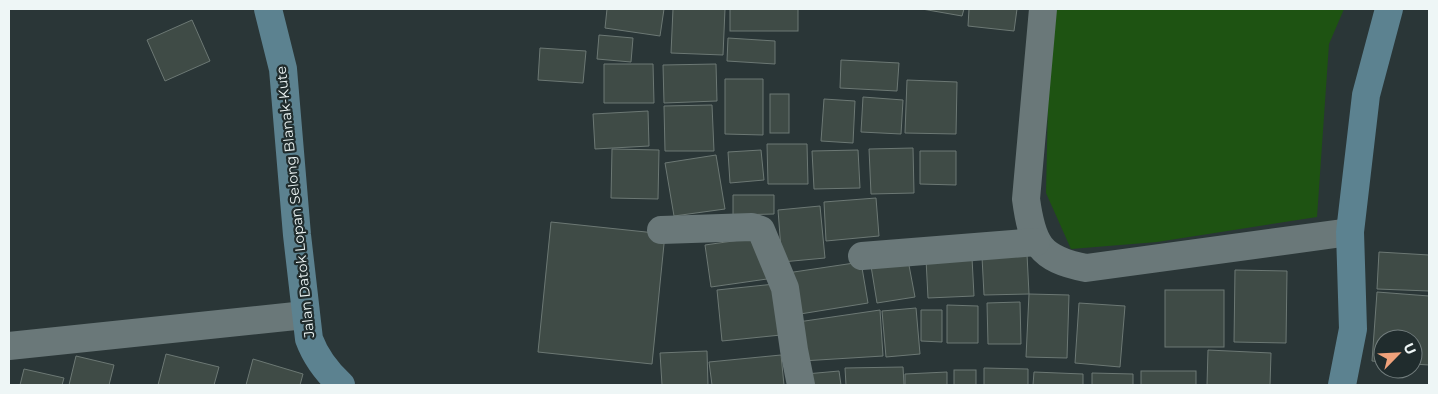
<svg xmlns="http://www.w3.org/2000/svg" width="1438" height="394" font-family="Montserrat,sans-serif">
<style>
.green{fill:#1e5312}
.building{fill:#3f4b46;stroke:#6c7874}
.lines{fill:none;stroke-linecap:round;stroke-linejoin:round}
.street{stroke:#6a7879;stroke-width:28}
.secondary{stroke:#5c8290;stroke-width:28}
.labels{text-anchor:middle;stroke-width:4.5;stroke-linejoin:round;paint-order:stroke}
.street-label{font-size:14px;fill:#eef6f6;stroke:#202c2d}
</style>
<rect width="100%" height="100%" fill="#2a3637"/>
<path class="green" d="M 1050,9 L 1344,9 L 1329,44 L 1317,217 L 1157,242 L 1071,249 L 1046,193 Z"/>
<g class="building">
<path d="M 607,9 L 664,9 L 660,36 L 605,28 Z"/>
<path d="M 673,9 L 725,9 L 723,55 L 671,53 Z"/>
<rect x="730" y="9" width="68" height="22"/>
<path d="M 922,9 L 964,9 L 962,16 Z"/>
<path d="M 969,9 L 1017,9 L 1014,31 L 968,26 Z"/>
<path d="M 192,20 L 210,61 L 165,81 L 147,40 Z"/>
<path d="M 599,35 L 633,38 L 631,62 L 597,59 Z"/>
<path d="M 728,38 L 775,41 L 775,64 L 727,61 Z"/>
<path d="M 540,48 L 586,51 L 583,83 L 538,80 Z"/>
<path d="M 841,60 L 899,63 L 897,91 L 840,88 Z"/>
<path d="M 604,64 L 653,64 L 654,103 L 604,103 Z"/>
<path d="M 716,64 L 717,101 L 664,103 L 663,65 Z"/>
<path d="M 725,79 L 763,79 L 763,135 L 725,134 Z"/>
<path d="M 907,80 L 957,82 L 956,134 L 905,133 Z"/>
<rect x="770" y="94" width="19" height="39"/>
<path d="M 863,97 L 903,100 L 901,134 L 861,132 Z"/>
<path d="M 824,99 L 855,101 L 853,143 L 821,141 Z"/>
<path d="M 712,105 L 714,151 L 665,151 L 664,106 Z"/>
<path d="M 648,111 L 649,146 L 595,149 L 593,114 Z"/>
<path d="M 767,144 L 807,144 L 808,184 L 768,184 Z"/>
<path d="M 913,148 L 914,193 L 871,194 L 869,149 Z"/>
<path d="M 612,149 L 659,150 L 658,199 L 611,198 Z"/>
<path d="M 761,150 L 764,180 L 730,183 L 728,152 Z"/>
<path d="M 858,150 L 860,188 L 814,189 L 812,151 Z"/>
<path d="M 920,151 L 956,151 L 956,185 L 920,184 Z"/>
<path d="M 716,155 L 725,209 L 674,216 L 665,163 Z"/>
<path d="M 733,195 L 774,195 L 774,214 L 733,215 Z"/>
<path d="M 876,198 L 879,236 L 826,241 L 824,202 Z"/>
<path d="M 820,206 L 825,258 L 782,262 L 778,210 Z"/>
<path d="M 551,222 L 665,234 L 652,364 L 538,352 Z"/>
<path d="M 761,237 L 767,279 L 711,287 L 705,245 Z"/>
<path d="M 1379,252 L 1429,255 L 1429,291 L 1377,289 Z"/>
<path d="M 1027,254 L 1029,294 L 984,295 L 982,257 Z"/>
<path d="M 972,258 L 974,296 L 928,298 L 926,259 Z"/>
<path d="M 908,260 L 915,297 L 877,303 L 871,266 Z"/>
<path d="M 861,262 L 868,303 L 794,315 L 787,273 Z"/>
<path d="M 1235,270 L 1287,271 L 1286,343 L 1234,342 Z"/>
<path d="M 775,284 L 781,335 L 722,341 L 717,290 Z"/>
<rect x="1165" y="290" width="59" height="57"/>
<path d="M 1377,292 L 1429,296 L 1429,365 L 1413,364 L 1413,339 L 1383,339 L 1383,362 L 1372,361 Z"/>
<path d="M 1029,294 L 1069,295 L 1067,358 L 1026,357 Z"/>
<path d="M 1020,302 L 1021,344 L 988,344 L 987,303 Z"/>
<path d="M 1079,303 L 1125,306 L 1120,367 L 1075,363 Z"/>
<path d="M 947,305 L 978,306 L 978,343 L 947,343 Z"/>
<path d="M 916,308 L 920,354 L 886,357 L 882,311 Z"/>
<path d="M 880,310 L 883,356 L 802,361 L 798,322 Z"/>
<path d="M 921,310 L 942,310 L 942,342 L 921,341 Z"/>
<path d="M 1208,350 L 1271,353 L 1270,385 L 1207,385 Z"/>
<path d="M 707,351 L 708,385 L 662,385 L 660,353 Z"/>
<path d="M 166,354 L 219,367 L 214,385 L 158,385 Z"/>
<path d="M 781,355 L 784,385 L 712,385 L 709,362 Z"/>
<path d="M 76,356 L 114,365 L 109,385 L 69,385 Z"/>
<path d="M 253,359 L 303,374 L 300,385 L 246,385 Z"/>
<path d="M 903,367 L 904,385 L 846,385 L 845,368 Z"/>
<path d="M 984,368 L 1028,369 L 1028,385 L 984,385 Z"/>
<path d="M 24,369 L 64,378 L 62,385 L 20,385 Z"/>
<rect x="954" y="370" width="22" height="15"/>
<path d="M 839,371 L 841,385 L 807,385 L 806,374 Z"/>
<rect x="1141" y="371" width="55" height="14"/>
<path d="M 947,372 L 947,385 L 905,385 L 905,374 Z"/>
<path d="M 1034,372 L 1083,374 L 1083,385 L 1033,385 Z"/>
<path d="M 1092,373 L 1133,374 L 1133,385 L 1092,385 Z"/>
</g>
<g class="lines">
<g class="street">
<path d="M 1043,9 L 1026,199 C 1032,243 1039,259 1086,268 L 1350,232"/>
<path d="M 661,230 L 752,227 L 761,230 L 785,288 L 794,350 L 801,385"/>
<path d="M 862,256 L 1036,242"/>
<path d="M 9,346 L 305,315"/>
</g>
<g class="secondary">
<path d="M 268,9 L 283,69 L 297,235 L 309,339 C 316,358 326,371 341,385"/>
<path d="M 1342,385 L 1353,329 L 1350,232 L 1366,95 L 1389,9"/>
</g>
</g>
<g class="labels">
<g class="street-label">
<text transform="translate(295 202) rotate(-96)" y="5">Jalan Datok Lopan Selong Blanak-Kute</text>
</g>
</g>
<rect width="1438" height="394" fill="none" stroke="#eef6f6" stroke-width="20"/>
<g transform="translate(1398 354) rotate(66)"><circle r="24" fill="#202c2d" stroke="#727d7d"/>
<path d="M0-4L9 19L0 12L-9 19Z" fill="#f0a27b"/>
<text y="-8" font-size="14" font-weight="bold" text-anchor="middle" fill="#eef6f6">U</text>
</g>
</svg>
